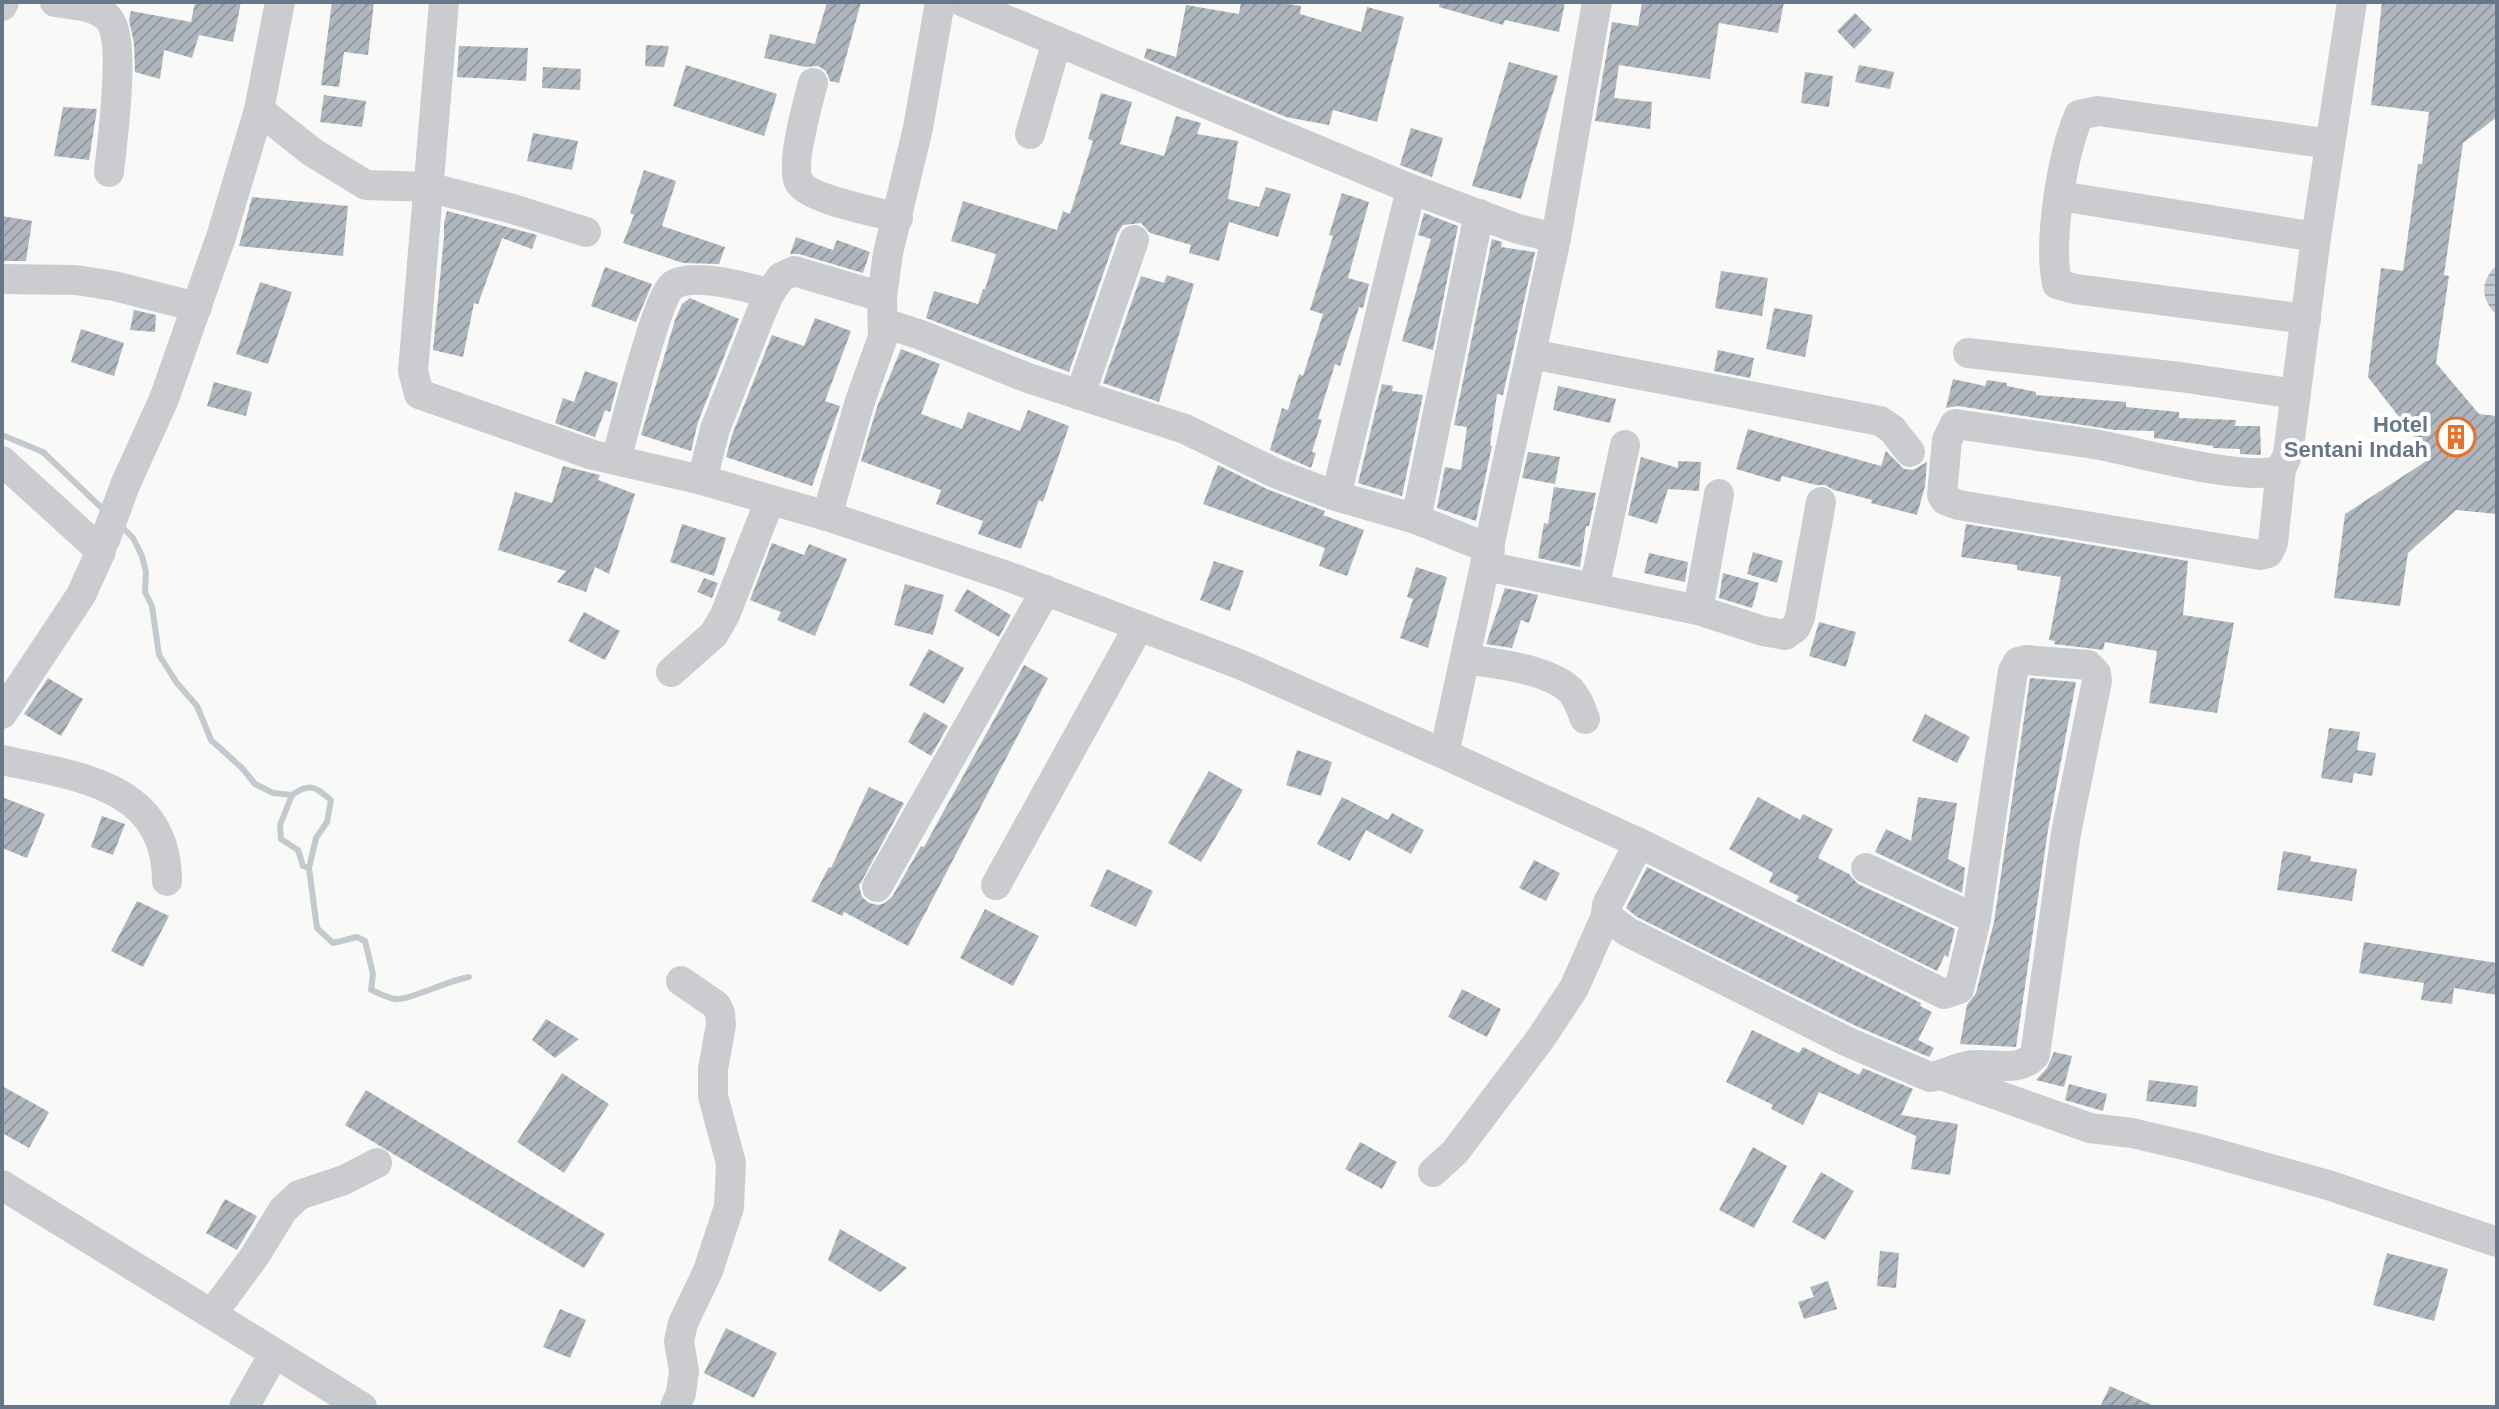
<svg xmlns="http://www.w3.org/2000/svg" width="2499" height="1409" font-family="Arial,sans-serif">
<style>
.water{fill:url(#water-rules)}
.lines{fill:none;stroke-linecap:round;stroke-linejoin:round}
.stream{stroke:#c2cad0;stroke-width:6}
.building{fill:url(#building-hatch)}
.minor{stroke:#caccd0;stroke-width:30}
.labels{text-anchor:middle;stroke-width:8;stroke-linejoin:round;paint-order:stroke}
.poi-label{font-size:22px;font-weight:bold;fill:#687689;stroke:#fff;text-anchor:end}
</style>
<defs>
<pattern id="water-rules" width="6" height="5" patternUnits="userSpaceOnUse" patternTransform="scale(2)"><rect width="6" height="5" fill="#c2cad0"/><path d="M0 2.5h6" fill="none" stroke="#a1a9af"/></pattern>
<pattern id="building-hatch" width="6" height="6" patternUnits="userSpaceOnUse" patternTransform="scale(2)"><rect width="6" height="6" fill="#afb6bd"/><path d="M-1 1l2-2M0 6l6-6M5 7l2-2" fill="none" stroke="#92999f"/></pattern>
</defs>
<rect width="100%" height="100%" fill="#f9faf7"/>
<path class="water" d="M 2497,265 L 2497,315 C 2480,300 2480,280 2497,265 Z"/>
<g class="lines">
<g class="stream">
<path d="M 2,435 L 43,452 L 107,513"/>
<path d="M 121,526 L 133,538 L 142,556 L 146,572 L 145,592 L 152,606 L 159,655 L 177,683 L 197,706 L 211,740 L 242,768 L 255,784 L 273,793 L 292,795 C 310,782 315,787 331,800 L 327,822 L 316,838 L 309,868 L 317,928 L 333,943 L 357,937 L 365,941 L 373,974 L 371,990 C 379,993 388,998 396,999 C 410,1000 449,980 469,977"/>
<path d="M 292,795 L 280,825 L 281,839 L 298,850 L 303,866 L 309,868"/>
</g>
</g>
<g class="building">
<path d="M 195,2 L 241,2 L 233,42 L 199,35 L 192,58 L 164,50 L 160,79 L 135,72 L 134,43 L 129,20 L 131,11 L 191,22 Z"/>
<path d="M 332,2 L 374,2 L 368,55 L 344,52 L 339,87 L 321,85 Z"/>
<path d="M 827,2 L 861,2 L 839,83 L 830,81 L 826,71 L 818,66 L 805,67 L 764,58 L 770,34 L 815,44 Z"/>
<path d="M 1241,2 L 1275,2 L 1301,6 L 1300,14 L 1361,32 L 1367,7 L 1404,17 L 1377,122 L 1333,110 L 1329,125 L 1286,117 L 1144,58 L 1147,48 L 1176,57 L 1186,5 L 1239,14 Z"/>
<path d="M 1440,2 L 1565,2 L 1559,32 L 1505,20 L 1503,25 L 1439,7 Z"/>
<path d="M 1642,2 L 1784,2 L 1778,33 L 1719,23 L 1710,79 L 1619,65 L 1614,98 L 1652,102 L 1650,129 L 1595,121 L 1612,22 L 1638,26 Z"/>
<path d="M 2382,2 L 2497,2 L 2497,117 L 2463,143 L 2444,275 L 2449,276 L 2436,363 L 2479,414 L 2497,416 L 2497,514 L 2456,510 L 2408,553 L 2400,606 L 2334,598 L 2345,514 L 2431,458 L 2368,377 L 2381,268 L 2403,271 L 2418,164 L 2422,164 L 2429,112 L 2371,105 Z"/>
<path d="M 1855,13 L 1872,30 L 1854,49 L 1837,31 Z"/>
<path d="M 646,45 L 669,46 L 664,67 L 645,66 Z"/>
<path d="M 459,46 L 528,48 L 526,81 L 457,77 Z"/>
<path d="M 1509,62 L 1558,76 L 1521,199 L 1472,186 Z"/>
<path d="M 686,65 L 777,94 L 764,136 L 673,106 Z"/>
<path d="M 1859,65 L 1894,72 L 1890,89 L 1855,82 Z"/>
<path d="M 543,67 L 581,69 L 580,90 L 542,88 Z"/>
<path d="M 1805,72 L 1833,76 L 1829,107 L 1801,103 Z"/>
<path d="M 1101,93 L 1132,102 L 1120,144 L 1164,156 L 1176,116 L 1201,123 L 1197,134 L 1238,141 L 1228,199 L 1259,207 L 1266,187 L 1291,194 L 1278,237 L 1229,222 L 1219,261 L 1189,253 L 1191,245 L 1150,233 L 1141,223 L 1123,225 L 1117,234 L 1069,372 L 926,318 L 934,291 L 978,304 L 983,289 L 985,289 L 996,254 L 951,241 L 963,201 L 1057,230 L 1063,211 L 1070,214 L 1093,141 L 1088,139 Z"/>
<path d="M 324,95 L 366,101 L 362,127 L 320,122 Z"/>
<path d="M 63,107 L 97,109 L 89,160 L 54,156 Z"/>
<path d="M 1411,128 L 1443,138 L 1432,177 L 1400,165 Z"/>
<path d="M 533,133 L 578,141 L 572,170 L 527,161 Z"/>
<path d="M 644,170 L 676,181 L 662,226 L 725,247 L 719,264 L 683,263 L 623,243 L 634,215 L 630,213 Z"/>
<path d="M 1342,193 L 1369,202 L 1348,278 L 1369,284 L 1363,308 L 1359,307 L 1340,366 L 1335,364 L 1318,419 L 1322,420 L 1312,452 L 1316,453 L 1311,468 L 1270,450 L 1282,408 L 1288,410 L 1299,374 L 1303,376 L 1323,314 L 1310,310 L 1333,236 L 1329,235 Z"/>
<path d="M 252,197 L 348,206 L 343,256 L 239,246 Z"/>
<path d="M 447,211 L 537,235 L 532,249 L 502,238 L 478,304 L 474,303 L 463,357 L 433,350 L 444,237 L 444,223 Z"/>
<path d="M 1424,213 L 1458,226 L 1433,350 L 1402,341 L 1431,239 L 1418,235 Z"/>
<path d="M 2,216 L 32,221 L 26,261 L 2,261 Z"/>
<path d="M 796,237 L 833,250 L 837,240 L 870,252 L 863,273 L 799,254 L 790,254 Z"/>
<path d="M 1492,239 L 1502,242 L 1501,247 L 1535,252 L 1503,395 L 1497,394 L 1490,445 L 1492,446 L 1476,521 L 1437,508 L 1445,467 L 1461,470 L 1467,427 L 1454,425 Z"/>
<path d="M 605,267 L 652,284 L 636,322 L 591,306 Z"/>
<path d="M 1721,271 L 1768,278 L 1762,316 L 1715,308 Z"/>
<path d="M 1167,275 L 1194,284 L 1159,402 L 1103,383 L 1141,276 L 1164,283 Z"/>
<path d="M 260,282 L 292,292 L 268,364 L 236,354 Z"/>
<path d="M 690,298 L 739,319 L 698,422 L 691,451 L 641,435 L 675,320 L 682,304 Z"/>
<path d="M 1774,308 L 1813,315 L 1805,357 L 1766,349 Z"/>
<path d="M 134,310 L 156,315 L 155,332 L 130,330 Z"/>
<path d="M 815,318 L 851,331 L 825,401 L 840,406 L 812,486 L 726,457 L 732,435 L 772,335 L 804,346 Z"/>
<path d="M 81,329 L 124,343 L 114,376 L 71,362 Z"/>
<path d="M 901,349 L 940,364 L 921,414 L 962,429 L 968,412 L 1020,431 L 1028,410 L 1069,426 L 1043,502 L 1039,500 L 1021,549 L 978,534 L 983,521 L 936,504 L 941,490 L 861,461 L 877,407 Z"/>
<path d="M 1718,350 L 1754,358 L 1750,378 L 1714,371 Z"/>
<path d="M 585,371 L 618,383 L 610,412 L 605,410 L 595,437 L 555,423 L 563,398 L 574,402 Z"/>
<path d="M 1953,379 L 1985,386 L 1987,380 L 2007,383 L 2007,386 L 2036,392 L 2036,395 L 2126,402 L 2126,407 L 2179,412 L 2179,418 L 2236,420 L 2235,426 L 2260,426 L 2261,455 L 2240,454 L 2240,449 L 2213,448 L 2213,446 L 2154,438 L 2154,431 L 2115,430 L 1958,406 L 1946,408 Z"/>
<path d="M 214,382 L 252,392 L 246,416 L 207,406 Z"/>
<path d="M 1382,384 L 1393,386 L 1392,391 L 1423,395 L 1402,496 L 1358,483 Z"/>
<path d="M 1558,386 L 1616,399 L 1610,423 L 1553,410 Z"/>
<path d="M 1748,429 L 1881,466 L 1886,451 L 1904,469 L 1913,470 L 1927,462 L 1925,486 L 1917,515 L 1871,503 L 1872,500 L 1834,490 L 1825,485 L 1816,485 L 1782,476 L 1780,482 L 1736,469 Z"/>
<path d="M 1528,452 L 1560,457 L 1555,484 L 1522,478 Z"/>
<path d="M 1641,457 L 1678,468 L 1678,461 L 1701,462 L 1699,491 L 1668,489 L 1657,524 L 1628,515 Z"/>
<path d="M 1218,465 L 1267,489 L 1325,511 L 1323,515 L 1364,530 L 1347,576 L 1319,566 L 1325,548 L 1203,504 Z"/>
<path d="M 563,466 L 600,475 L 598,480 L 635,494 L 609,574 L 595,567 L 586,592 L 557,582 L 566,571 L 498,550 L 515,492 L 552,503 Z"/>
<path d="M 1554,487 L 1596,493 L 1589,526 L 1586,526 L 1580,567 L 1538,558 L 1544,523 L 1548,524 Z"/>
<path d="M 682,524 L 726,538 L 714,576 L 670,562 Z"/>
<path d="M 1966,524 L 2188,561 L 2183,615 L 2234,623 L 2217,713 L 2149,703 L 2157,651 L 2105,642 L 2103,650 L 2054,644 L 2055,641 L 2049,640 L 2061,577 L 2017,570 L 2017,565 L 1961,557 Z"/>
<path d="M 772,543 L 804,555 L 809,544 L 847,559 L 815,636 L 777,620 L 781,612 L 750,600 Z"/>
<path d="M 1753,552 L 1783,561 L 1777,583 L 1747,574 Z"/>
<path d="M 1649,553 L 1688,562 L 1685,582 L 1644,573 Z"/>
<path d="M 1214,561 L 1244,571 L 1230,611 L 1200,600 Z"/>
<path d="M 1416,567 L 1447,577 L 1428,648 L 1400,638 L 1413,599 L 1407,597 Z"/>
<path d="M 1723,573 L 1759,583 L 1752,608 L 1719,598 Z"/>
<path d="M 704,578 L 718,583 L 712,598 L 697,592 Z"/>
<path d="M 905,584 L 944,595 L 933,635 L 894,625 Z"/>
<path d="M 1505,588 L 1538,595 L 1529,623 L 1521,620 L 1512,648 L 1486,644 Z"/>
<path d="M 967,589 L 1011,615 L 999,637 L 954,611 Z"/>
<path d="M 584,612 L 620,631 L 605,660 L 568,641 Z"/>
<path d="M 1819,622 L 1856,632 L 1846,667 L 1809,656 Z"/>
<path d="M 929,649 L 964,668 L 944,704 L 909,685 Z"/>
<path d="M 1024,665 L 1048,678 L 908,946 L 844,912 L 842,916 L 811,901 L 829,867 L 831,868 L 869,787 L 904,803 L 859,886 L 862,897 L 869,903 L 878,905 L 885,903 L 892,897 L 921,846 L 924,847 Z"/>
<path d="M 48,678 L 83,699 L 61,736 L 24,714 Z"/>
<path d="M 2030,678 L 2076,682 L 2048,830 L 2016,1047 L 1960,1044 L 1967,1005 L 1976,993 L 1994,922 Z"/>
<path d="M 924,712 L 948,726 L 931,756 L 908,742 Z"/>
<path d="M 1925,714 L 1970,737 L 1957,763 L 1912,741 Z"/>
<path d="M 2329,728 L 2360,732 L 2357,750 L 2376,753 L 2372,776 L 2354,773 L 2352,783 L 2321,778 Z"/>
<path d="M 1297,750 L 1332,762 L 1321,796 L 1286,785 Z"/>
<path d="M 1209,771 L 1243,790 L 1201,862 L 1168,843 Z"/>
<path d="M 2,797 L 45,814 L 27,858 L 2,848 Z"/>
<path d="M 1342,797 L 1388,820 L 1392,813 L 1424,830 L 1411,854 L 1366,830 L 1350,861 L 1317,844 Z"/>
<path d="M 1758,797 L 1800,820 L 1803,814 L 1833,829 L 1818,858 L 1849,874 L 1858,884 L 1955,929 L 1948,957 L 1945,955 L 1937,971 L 1796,901 L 1799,896 L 1769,882 L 1773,873 L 1729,849 Z"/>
<path d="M 1918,797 L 1957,803 L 1948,859 L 1965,868 L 1962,893 L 1875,852 L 1886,829 L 1911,841 Z"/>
<path d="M 102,816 L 125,824 L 113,855 L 91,847 Z"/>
<path d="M 2283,851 L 2311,856 L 2310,861 L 2357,869 L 2352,901 L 2277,890 Z"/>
<path d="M 1534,860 L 1560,873 L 1546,901 L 1519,888 Z"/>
<path d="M 1647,867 L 1921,1003 L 1920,1006 L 1932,1012 L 1918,1040 L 1934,1048 L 1929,1057 L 1856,1026 L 1637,917 L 1626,908 Z"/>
<path d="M 1107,869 L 1153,891 L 1136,927 L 1090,906 Z"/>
<path d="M 137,901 L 169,916 L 143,967 L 111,951 Z"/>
<path d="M 985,909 L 1039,936 L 1013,986 L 960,958 Z"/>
<path d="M 2364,942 L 2497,963 L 2497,995 L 2454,988 L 2452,1004 L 2421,1000 L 2424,983 L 2359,973 Z"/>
<path d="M 1462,989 L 1501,1009 L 1487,1037 L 1448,1017 Z"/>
<path d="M 546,1019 L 579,1039 L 555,1058 L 532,1040 Z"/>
<path d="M 1752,1030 L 1799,1053 L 1803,1047 L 1859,1075 L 1863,1068 L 1913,1089 L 1901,1115 L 1958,1124 L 1950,1175 L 1911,1169 L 1916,1136 L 1819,1092 L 1803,1125 L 1771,1109 L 1773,1105 L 1726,1082 Z"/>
<path d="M 2054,1052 L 2072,1056 L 2064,1087 L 2036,1080 L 2047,1068 Z"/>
<path d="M 562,1073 L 609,1104 L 564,1173 L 517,1142 Z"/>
<path d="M 2149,1080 L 2198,1086 L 2196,1107 L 2146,1101 Z"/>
<path d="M 2069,1084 L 2107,1094 L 2103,1111 L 2065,1100 Z"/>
<path d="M 2,1086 L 49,1112 L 29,1148 L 2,1133 Z"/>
<path d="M 366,1090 L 605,1234 L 584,1268 L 345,1125 Z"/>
<path d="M 1360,1142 L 1397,1162 L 1382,1189 L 1345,1169 Z"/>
<path d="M 1753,1147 L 1787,1166 L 1754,1228 L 1719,1210 Z"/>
<path d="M 1821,1172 L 1854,1191 L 1825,1240 L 1792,1222 Z"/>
<path d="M 225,1199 L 257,1216 L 237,1250 L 206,1233 Z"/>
<path d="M 840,1229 L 907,1268 L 880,1292 L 828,1260 Z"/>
<path d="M 1880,1251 L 1899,1253 L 1896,1288 L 1877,1286 Z"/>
<path d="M 2387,1253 L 2448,1269 L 2434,1321 L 2373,1305 Z"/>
<path d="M 1828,1281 L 1837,1309 L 1804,1319 L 1798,1302 L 1814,1297 L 1810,1287 Z"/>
<path d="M 560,1309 L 586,1320 L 570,1358 L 543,1347 Z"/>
<path d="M 726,1328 L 777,1353 L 754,1398 L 704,1373 Z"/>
<path d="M 2110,1386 L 2156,1407 L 2100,1407 Z"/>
</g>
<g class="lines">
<g class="minor">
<path d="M 55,2 C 72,5 96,5 108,18 C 127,38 112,142 109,172"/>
<path d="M 444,2 L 413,371 L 419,394 L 593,455 L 702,480 L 827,516 L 1007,576 L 1239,664 L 1444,754 L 1556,238 L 1597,2"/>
<path d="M 963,2 L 1411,189 L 1518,229 L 1556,238"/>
<path d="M 2,6 L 4,2"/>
<path d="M 813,83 C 808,102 790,166 799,182 C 809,200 876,211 898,218"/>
<path d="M 259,110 L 312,152 L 366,185 L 428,187 L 513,209 L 586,232"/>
<path d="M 1030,134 L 1057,41"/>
<path d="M 2060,196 L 2316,237"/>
<path d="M 2,279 L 76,280 L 114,286 L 197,307"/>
<path d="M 2306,319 L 2075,289 L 2057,284 C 2048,240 2062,156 2079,115 L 2098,111 L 2330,144"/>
<path d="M 884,323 L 921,335 L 1028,378 L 1185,429 L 1275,473 L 1336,496 L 1416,519 L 1490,549"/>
<path d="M 1968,353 L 2180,377 L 2296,394"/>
<path d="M 1531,354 L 1880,421 L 1892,429 L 1910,452"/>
<path d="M 1080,395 L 1134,240"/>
<path d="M 616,460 C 624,432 656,298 673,285 C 691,272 749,287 769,294"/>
<path d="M 2,461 L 101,551 L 81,595 L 2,714"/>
<path d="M 2281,469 L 2273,543 L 2268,553 L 2260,555 L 1959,505 L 1945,500 L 1942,495 L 1947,440 L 1955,424 C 2001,431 2048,437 2094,444 C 2131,450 2252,485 2281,469 L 2288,454 L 2316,237 L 2352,2"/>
<path d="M 702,480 L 715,429 L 759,318 L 769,294 L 781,277 L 794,271 L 882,297"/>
<path d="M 1336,496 L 1411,189"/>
<path d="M 827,516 L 860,401 L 883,337 L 882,297 L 888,253 L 918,128 L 940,2"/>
<path d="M 1416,519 L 1479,214"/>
<path d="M 105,540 L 125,485 L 164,399 L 221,237 L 259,110 L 280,2"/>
<path d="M 1486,566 L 1698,610 L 1763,631 L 1785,635 L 1796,627 L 1800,617 L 1821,502"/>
<path d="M 1594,588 L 1625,445"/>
<path d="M 1698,610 L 1719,494"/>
<path d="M 1465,659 C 1494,663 1548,669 1570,690 C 1578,698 1581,709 1585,719"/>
<path d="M 2026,660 L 2088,665 L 2096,673 L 2097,681 L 2066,833 L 2035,1055 C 2017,1075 1990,1061 1967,1066 C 1954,1069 1943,1075 1930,1077 L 1848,1042 L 1628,932 L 1606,916 L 1607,905 L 1639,843 L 1944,994 L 1959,989 L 1976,919 L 2013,671 L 2018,662 Z"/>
<path d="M 671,672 L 714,634 L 725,615 L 770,500"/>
<path d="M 1444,754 L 1639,843"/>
<path d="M 2,760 C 75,776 167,784 167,881"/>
<path d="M 1866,868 L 1976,919"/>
<path d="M 996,885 L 1139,626"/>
<path d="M 877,887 L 1046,590"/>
<path d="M 1941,1075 L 2090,1128 L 2132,1133 L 2196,1148 L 2328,1185 L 2497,1242"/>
<path d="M 1433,1172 L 1455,1152 L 1541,1038 L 1574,988 L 1606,916"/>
<path d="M 2,1185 L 362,1407"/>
<path d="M 212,1314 L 254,1257 L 283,1210 L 299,1195 L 344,1180 L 377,1163"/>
<path d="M 244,1407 L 274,1354"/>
<path d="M 675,1407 L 681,1393 L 684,1371 L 679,1341 L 683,1323 L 708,1271 L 729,1207 L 731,1163 L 713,1096 L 713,1069 L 721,1025 L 720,1013 L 716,1005 L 681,981"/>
</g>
</g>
<defs>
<symbol id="building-ring" viewBox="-11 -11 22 22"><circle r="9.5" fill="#fff" stroke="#e5712b" stroke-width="1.5"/><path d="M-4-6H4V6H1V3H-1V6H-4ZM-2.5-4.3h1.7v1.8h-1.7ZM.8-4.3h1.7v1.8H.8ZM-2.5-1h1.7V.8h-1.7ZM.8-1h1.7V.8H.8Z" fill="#e5712b"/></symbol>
</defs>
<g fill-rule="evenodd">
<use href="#building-ring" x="2434" y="415" width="44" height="44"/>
</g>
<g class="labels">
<g class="poi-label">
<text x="2428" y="432">Hotel<tspan x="2428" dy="25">Sentani Indah</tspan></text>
</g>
</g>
<rect width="2499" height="1409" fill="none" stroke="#687689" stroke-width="8"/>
</svg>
